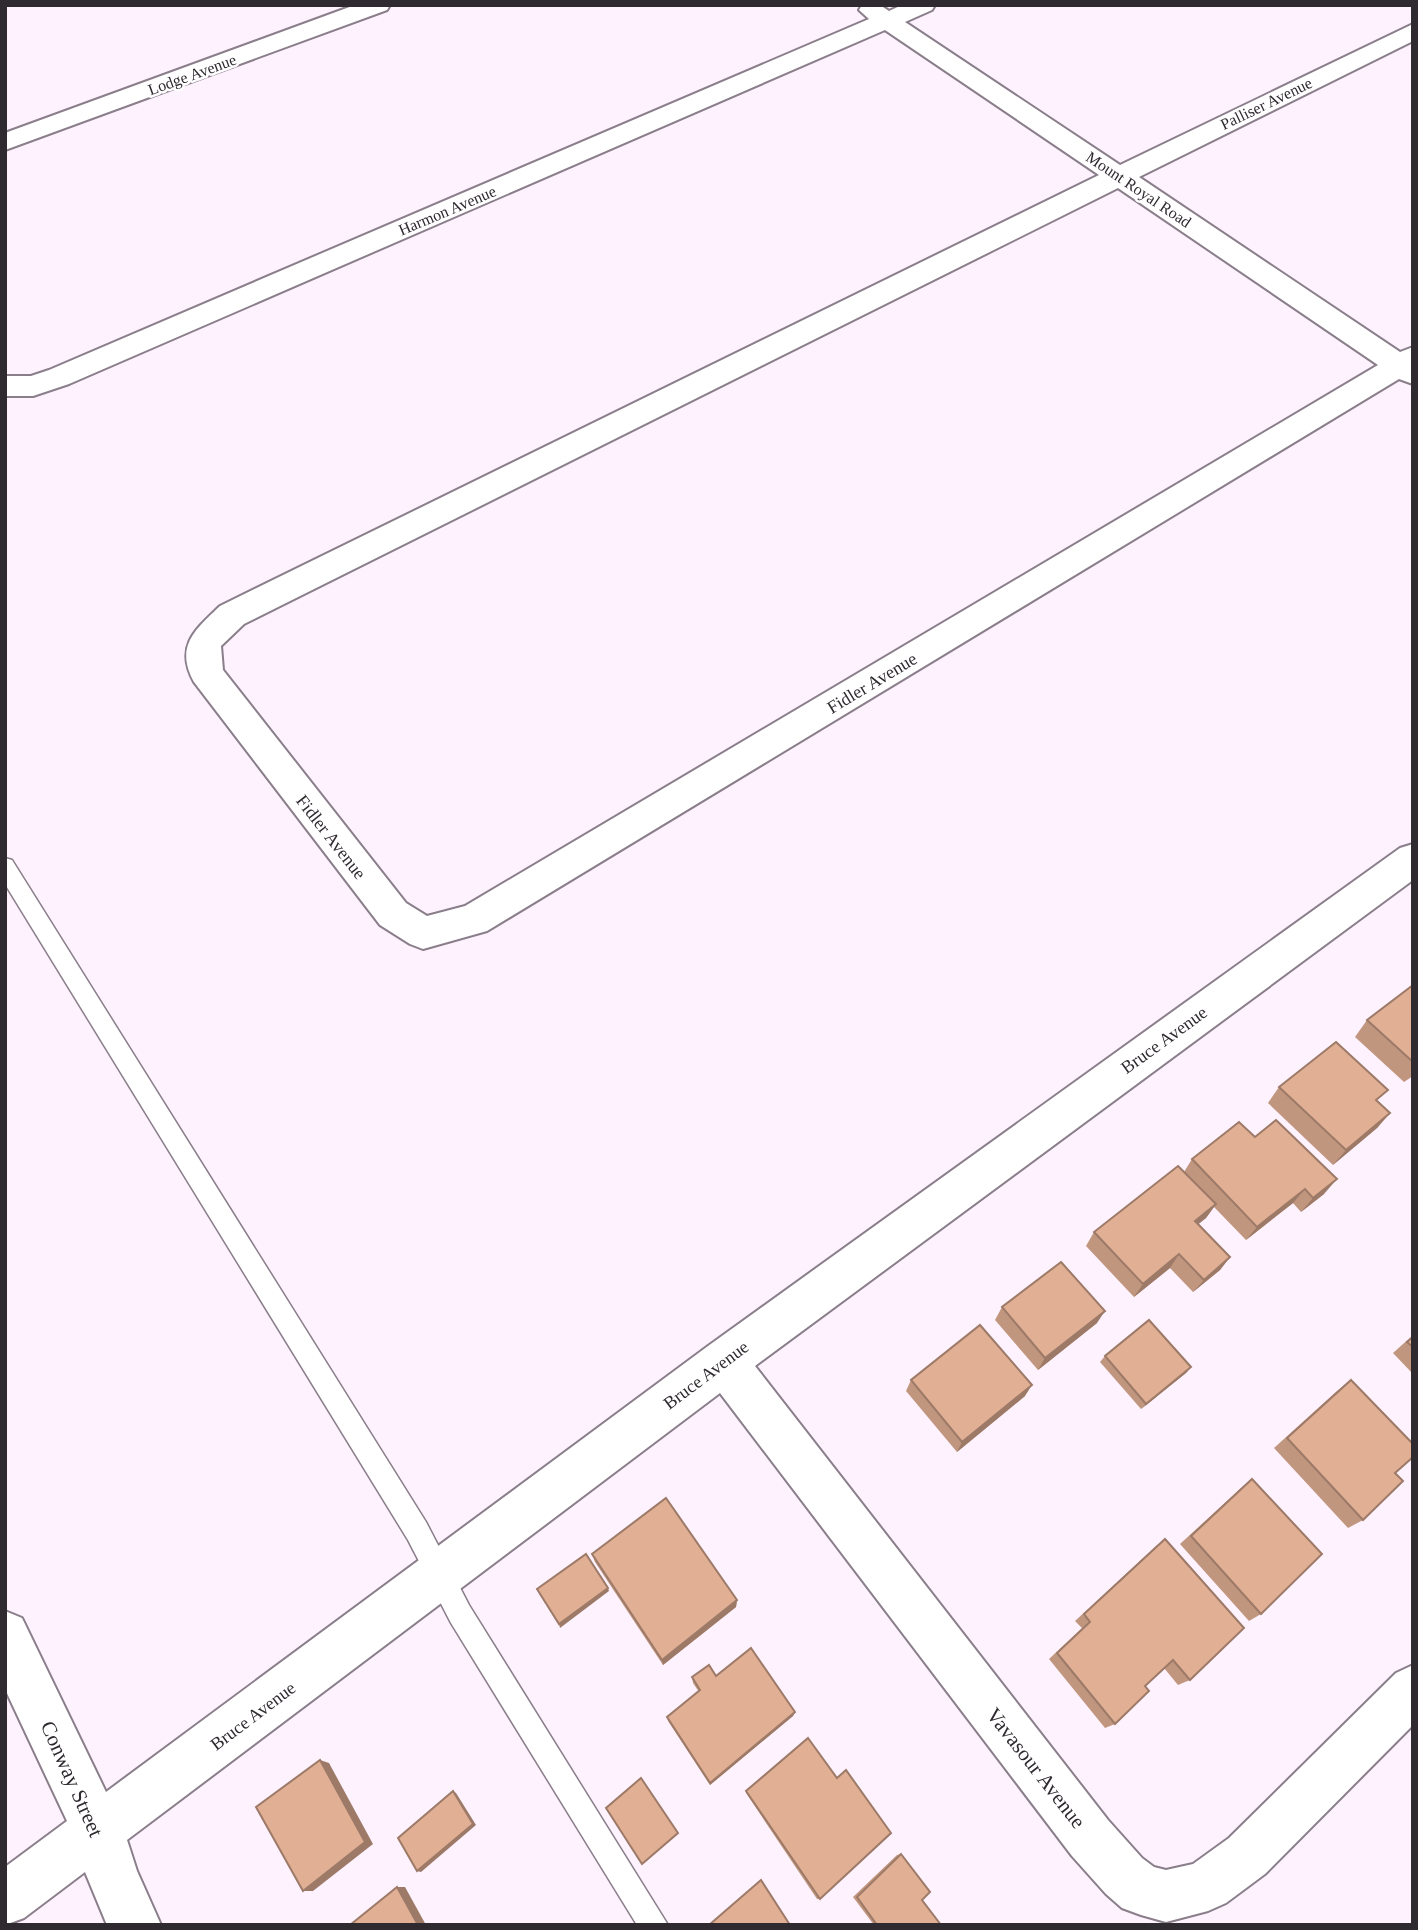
<svg xmlns="http://www.w3.org/2000/svg" width="1418" height="1930" font-family="'Times New Roman',serif">
<style>
.lines{fill:none;stroke-linecap:round;stroke-linejoin:round}
.service-casing{stroke:#8a7e8b;stroke-width:3}
.minor-casing{stroke:#8a7e8b;stroke-width:4}
.service{fill:#fff;fill-rule:evenodd}
.minor{fill:#fff;fill-rule:evenodd}
.wall{fill:#c1967f}
.shaded-wall{fill:#9d7a68}
.building{fill:#e0af94;stroke:#9d7a68;stroke-width:2}
.labels{text-anchor:middle;stroke-width:5;stroke-linejoin:round;paint-order:stroke}
.far-street-label{font-size:16px;fill:#2f2a30;stroke:#fff}
.street-label{font-size:18px;fill:#2f2a30;stroke:#fff}
.near-street-label{font-size:21px;fill:#2f2a30;stroke:#fff}
</style>
<rect width="100%" height="100%" fill="#fdf2fe"/>
<g class="lines">
<defs>
<path id="service" d="M 5,858 L 12,860 L 426,1522 L 469,1605 L 668,1925 L 637,1925 L 451,1623 L 408,1540 L 5,884 Z"/>
<g id="minor">
<path d="M 355,5 L 390,5 L 387,10 L 5,150 L 5,133 Z"/>
<path d="M 862,5 L 880,5 L 889,11 L 902,5 L 935,5 L 932,10 L 905,22 L 1120,165 L 1413,24 L 1413,41 L 1139,177 L 1400,352 L 1413,347 L 1413,384 L 1399,379 L 487,931 L 423,949 L 410,944 L 380,925 L 194,682 C 174,646 196,629 220,606 L 1099,175 L 885,30 L 69,384 L 33,396 L 5,396 L 5,376 L 31,376 L 49,370 L 869,19 L 859,10 ZM 1118,188 L 1378,365 L 465,906 L 427,916 L 406,903 L 223,670 L 221,646 L 244,624 Z"/>
<path d="M 1413,844 L 1413,880 L 755,1366 L 1108,1820 L 1142,1858 L 1154,1867 L 1166,1870 L 1193,1864 L 1229,1838 L 1396,1673 L 1413,1665 L 1413,1725 L 1265,1874 L 1226,1903 L 1208,1911 L 1166,1922 L 1141,1915 L 1122,1908 L 1106,1894 L 1072,1856 L 720,1393 L 127,1840 L 137,1871 L 161,1925 L 107,1925 L 85,1872 L 24,1918 L 5,1925 L 5,1867 L 67,1821 L 5,1689 L 5,1611 L 22,1618 L 106,1792 L 708,1346 L 1400,848 Z"/>
</g>
</defs>
<use href="#service" class="service-casing"/>
<use href="#minor" class="minor-casing"/>
<use href="#service" class="service"/>
<use href="#minor" class="minor"/>
</g>
<g class="wall">
<path d="M 1413,985 L 1413,1076 L 1404,1082 L 1355,1037 L 1367,1020 Z"/>
<path d="M 1279,1087 L 1378,1102 L 1390,1113 L 1377,1128 L 1333,1165 L 1268,1103 Z"/>
<path d="M 1255,1137 L 1324,1194 L 1301,1212 L 1293,1203 L 1246,1240 L 1214,1207 L 1206,1218 L 1198,1224 L 1230,1257 L 1220,1270 L 1193,1292 L 1170,1268 L 1134,1297 L 1086,1246 L 1094,1232 L 1184,1172 L 1192,1159 Z"/>
<path d="M 1002,1307 L 1097,1323 L 1038,1370 L 995,1320 Z"/>
<path d="M 1413,1335 L 1413,1374 L 1393,1353 Z"/>
<path d="M 1105,1356 L 1191,1367 L 1186,1373 L 1141,1409 L 1100,1362 Z"/>
<path d="M 911,1380 L 1025,1396 L 957,1452 L 906,1391 Z"/>
<path d="M 1351,1380 L 1395,1473 L 1363,1520 L 1348,1528 L 1274,1448 L 1337,1391 Z"/>
<path d="M 1252,1479 L 1261,1614 L 1249,1621 L 1180,1544 L 1240,1489 Z"/>
<path d="M 1165,1539 L 1190,1680 L 1178,1685 L 1164,1668 L 1145,1686 L 1115,1724 L 1105,1728 L 1049,1659 L 1082,1628 L 1075,1621 L 1155,1547 Z"/>
<path d="M 592,1554 L 737,1600 L 736,1607 L 663,1665 L 595,1562 Z"/>
<path d="M 716,1676 L 795,1712 L 793,1716 L 710,1785 L 668,1721 L 667,1717 L 699,1692 L 693,1683 L 692,1677 Z"/>
<path d="M 746,1791 L 820,1899 L 817,1899 L 746,1793 Z"/>
<path d="M 901,1854 L 922,1900 L 941,1925 L 874,1925 L 853,1897 L 897,1855 Z"/>
</g>
<g class="shaded-wall">
<path d="M 1390,1113 L 1377,1128 L 1333,1165 L 1346,1150 Z"/>
<path d="M 1337,1179 L 1324,1194 L 1301,1212 L 1313,1198 Z"/>
<path d="M 1305,1189 L 1293,1203 L 1246,1240 L 1257,1227 Z"/>
<path d="M 1216,1204 L 1206,1218 L 1185,1235 L 1195,1221 Z"/>
<path d="M 1179,1254 L 1170,1268 L 1134,1297 L 1143,1284 Z"/>
<path d="M 1230,1257 L 1220,1270 L 1193,1292 L 1204,1280 Z"/>
<path d="M 1105,1311 L 1097,1323 L 1038,1370 L 1045,1358 Z"/>
<path d="M 1191,1367 L 1186,1373 L 1141,1409 L 1146,1404 Z"/>
<path d="M 1032,1385 L 1025,1396 L 957,1452 L 962,1442 Z"/>
<path d="M 608,1588 L 609,1591 L 560,1628 L 559,1624 Z"/>
<path d="M 737,1600 L 736,1607 L 663,1665 L 662,1660 Z"/>
<path d="M 795,1712 L 793,1716 L 710,1785 L 710,1783 Z"/>
<path d="M 320,1760 L 329,1763 L 373,1844 L 313,1891 L 303,1891 Z"/>
<path d="M 453,1791 L 456,1793 L 476,1825 L 421,1872 L 417,1871 Z"/>
<path d="M 397,1887 L 405,1887 L 426,1925 L 418,1925 Z"/>
</g>
<g class="building">
<path d="M 1413,985 L 1413,1062 L 1367,1020 Z"/>
<path d="M 1336,1042 L 1388,1090 L 1376,1100 L 1390,1113 L 1346,1150 L 1279,1087 Z"/>
<path d="M 1276,1120 L 1337,1179 L 1313,1198 L 1305,1189 L 1257,1227 L 1192,1159 L 1239,1122 L 1255,1137 Z"/>
<path d="M 1178,1166 L 1216,1204 L 1195,1221 L 1230,1257 L 1204,1280 L 1179,1254 L 1143,1284 L 1094,1232 Z"/>
<path d="M 1061,1262 L 1105,1311 L 1045,1358 L 1002,1307 Z"/>
<path d="M 1149,1320 L 1191,1367 L 1146,1404 L 1105,1356 Z"/>
<path d="M 980,1325 L 1032,1385 L 962,1442 L 911,1380 Z"/>
<path d="M 1413,1337 L 1413,1347 L 1407,1342 Z"/>
<path d="M 1351,1380 L 1413,1444 L 1413,1457 L 1395,1473 L 1403,1481 L 1363,1520 L 1287,1438 Z"/>
<path d="M 1252,1479 L 1322,1554 L 1261,1614 L 1191,1536 Z"/>
<path d="M 666,1498 L 737,1600 L 662,1660 L 592,1554 Z"/>
<path d="M 1165,1539 L 1244,1628 L 1190,1680 L 1173,1660 L 1145,1686 L 1149,1691 L 1115,1724 L 1057,1653 L 1090,1622 L 1084,1614 Z"/>
<path d="M 586,1554 L 608,1588 L 559,1624 L 537,1589 Z"/>
<path d="M 751,1648 L 795,1712 L 710,1783 L 667,1717 L 700,1690 L 692,1677 L 709,1665 L 716,1676 Z"/>
<path d="M 808,1738 L 837,1778 L 846,1770 L 891,1833 L 820,1899 L 746,1791 Z"/>
<path d="M 320,1760 L 365,1842 L 303,1891 L 256,1807 Z"/>
<path d="M 641,1778 L 678,1833 L 642,1864 L 606,1808 Z"/>
<path d="M 453,1791 L 473,1824 L 417,1871 L 398,1838 Z"/>
<path d="M 901,1854 L 930,1892 L 922,1900 L 941,1925 L 877,1925 L 857,1897 Z"/>
<path d="M 761,1880 L 790,1925 L 709,1925 Z"/>
<path d="M 397,1887 L 418,1925 L 350,1925 Z"/>
</g>
<g class="labels">
<g class="far-street-label">
<text transform="translate(192 74) rotate(-20)" y="6">Lodge Avenue</text>
<text transform="translate(1266 103) rotate(-26)" y="6">Palliser Avenue</text>
<text transform="translate(1139 189) rotate(34)" y="6">Mount Royal Road</text>
<text transform="translate(447 210) rotate(-23)" y="6">Harmon Avenue</text>
</g>
<g class="street-label">
<text transform="translate(872 683) rotate(-31)" y="6">Fidler Avenue</text>
<text transform="translate(331 837) rotate(52)" y="6">Fidler Avenue</text>
<text transform="translate(1164 1040) rotate(-36)" y="6">Bruce Avenue</text>
<text transform="translate(706 1375) rotate(-37)" y="6">Bruce Avenue</text>
<text transform="translate(253 1716) rotate(-37)" y="6">Bruce Avenue</text>
</g>
<g class="near-street-label">
<text transform="translate(1036 1768) rotate(52)" y="7">Vavasour Avenue</text>
<text transform="translate(72 1779) rotate(66)" y="7">Conway Street</text>
</g>
</g>
<rect width="1418" height="1930" fill="none" stroke="#2f2a30" stroke-width="14"/>
</svg>
